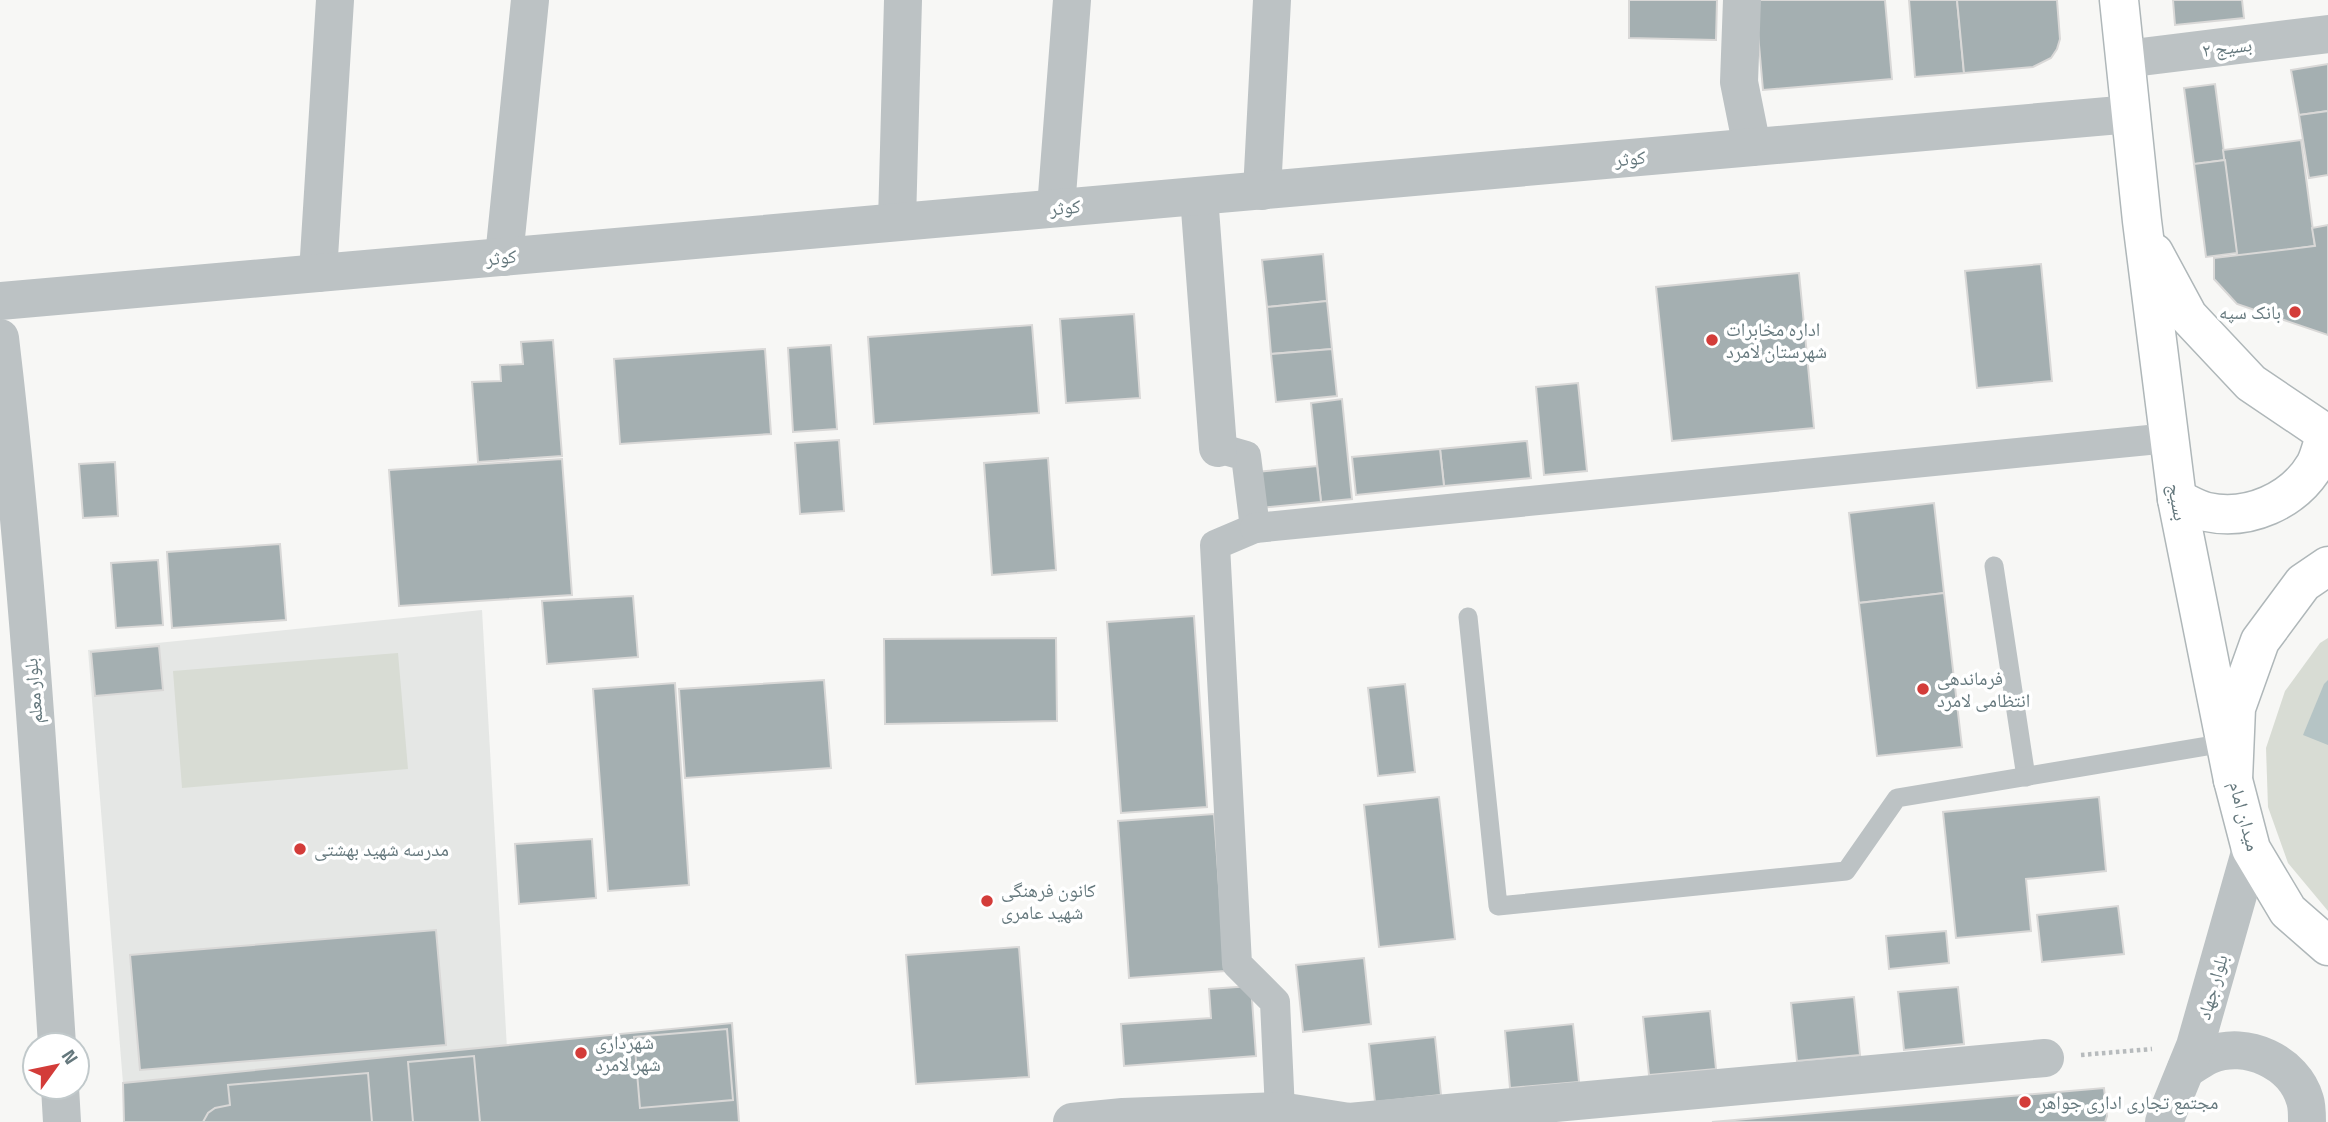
<svg xmlns="http://www.w3.org/2000/svg" width="2328" height="1122" font-family="'Titillium Web','Noto Naskh Arabic',sans-serif">
<style>
.built{fill:#e5e7e5}
.green{fill:#d8dcd4}
.water{fill:#b5c4c5}
.building{fill:#a4afb1;stroke:#d9d8d7;stroke-width:2}
.lines{fill:none;stroke-linecap:round;stroke-linejoin:round}
.secondary-casing{stroke:#afb7b9;stroke-width:41}
.path{stroke:#b7bbbd;stroke-width:4.5;stroke-dasharray:3.5 3.5;stroke-linecap:butt}
.service{stroke:#bcc2c4;stroke-width:19}
.pedestrian{stroke:#bcc2c4;stroke-width:30}
.minor{stroke:#bcc2c4;stroke-width:38}
.tertiary{stroke:#bcc2c4;stroke-width:38}
.secondary{stroke:#fff;stroke-width:38}
.poi-dot{fill:#d33c39;stroke:#fff;stroke-width:2.5}
.labels{text-anchor:middle;stroke-width:7;stroke-linejoin:round;paint-order:stroke}
.street-label{font-size:19px;fill:#65787d;stroke:#fff}
.poi-label{font-size:19px;fill:#65787d;stroke:#fff;text-anchor:start}
</style>
<rect width="100%" height="100%" fill="#f7f7f5"/>
<path class="built" d="M 482,610 L 507,1049 L 123,1083 L 88,650 Z"/>
<g class="green">
<path d="M 2328,638 L 2328,911 L 2288,863 L 2268,807 L 2266,748 L 2285,691 L 2320,643 Z"/>
<path d="M 398,653 L 408,769 L 182,788 L 173,671 Z"/>
</g>
<path class="water" d="M 2328,680 L 2328,745 L 2303,735 L 2324,684 Z"/>
<g class="building">
<path d="M 1629,0 L 1717,0 L 1716,40 L 1629,38 Z"/>
<path d="M 1755,0 L 1885,0 L 1892,79 L 1763,90 Z"/>
<path d="M 1909,0 L 1957,0 L 1964,73 L 1915,77 Z"/>
<path d="M 1957,0 L 2057,0 L 2060,39 L 2057,49 L 2051,58 L 2033,67 L 1964,73 Z"/>
<path d="M 2173,0 L 2242,0 L 2244,18 L 2175,25 Z"/>
<path d="M 2328,64 L 2328,111 L 2299,115 L 2291,70 Z"/>
<path d="M 2215,84 L 2225,160 L 2194,164 L 2184,88 Z"/>
<path d="M 2328,111 L 2328,175 L 2309,178 L 2299,115 Z"/>
<path d="M 2301,140 L 2315,246 L 2237,257 L 2223,150 Z"/>
<path d="M 2225,160 L 2237,253 L 2206,257 L 2194,164 Z"/>
<path d="M 2328,225 L 2328,335 L 2237,304 L 2214,279 L 2214,258 L 2315,246 L 2312,228 Z"/>
<path d="M 1323,254 L 1327,301 L 1267,307 L 1262,260 Z"/>
<path d="M 2041,264 L 2052,381 L 1977,388 L 1965,271 Z"/>
<path d="M 1799,273 L 1814,428 L 1672,441 L 1656,287 Z"/>
<path d="M 1327,301 L 1332,349 L 1271,354 L 1267,307 Z"/>
<path d="M 1134,314 L 1140,398 L 1066,403 L 1060,319 Z"/>
<path d="M 1032,325 L 1039,413 L 874,424 L 868,337 Z"/>
<path d="M 553,340 L 562,456 L 478,462 L 472,382 L 501,381 L 500,365 L 523,364 L 521,342 Z"/>
<path d="M 831,345 L 837,429 L 793,432 L 788,348 Z"/>
<path d="M 765,349 L 771,434 L 620,444 L 614,359 Z"/>
<path d="M 1332,349 L 1337,396 L 1276,402 L 1271,354 Z"/>
<path d="M 1578,383 L 1587,471 L 1544,475 L 1536,387 Z"/>
<path d="M 1342,399 L 1352,499 L 1321,502 L 1311,403 Z"/>
<path d="M 839,440 L 844,511 L 800,514 L 795,443 Z"/>
<path d="M 1527,441 L 1531,478 L 1444,486 L 1440,449 Z"/>
<path d="M 1440,449 L 1444,486 L 1356,495 L 1352,457 Z"/>
<path d="M 1048,458 L 1056,570 L 992,575 L 984,463 Z"/>
<path d="M 562,459 L 572,595 L 399,606 L 389,470 Z"/>
<path d="M 115,462 L 118,516 L 83,518 L 79,464 Z"/>
<path d="M 1317,466 L 1321,502 L 1260,508 L 1256,472 Z"/>
<path d="M 1934,503 L 1944,593 L 1859,603 L 1849,513 Z"/>
<path d="M 280,544 L 286,620 L 172,628 L 167,552 Z"/>
<path d="M 158,560 L 163,625 L 116,628 L 111,563 Z"/>
<path d="M 1944,593 L 1962,747 L 1877,756 L 1859,603 Z"/>
<path d="M 633,596 L 638,657 L 547,664 L 542,601 Z"/>
<path d="M 1194,616 L 1207,807 L 1121,813 L 1107,622 Z"/>
<path d="M 1056,638 L 1057,721 L 885,724 L 884,639 Z"/>
<path d="M 159,646 L 163,690 L 95,696 L 91,652 Z"/>
<path d="M 824,680 L 831,768 L 685,778 L 679,689 Z"/>
<path d="M 675,683 L 689,885 L 608,891 L 593,689 Z"/>
<path d="M 1405,684 L 1415,772 L 1378,776 L 1368,688 Z"/>
<path d="M 1439,797 L 1455,939 L 1379,947 L 1364,805 Z"/>
<path d="M 2099,797 L 2106,871 L 2026,879 L 2031,931 L 1956,938 L 1943,812 Z"/>
<path d="M 1214,814 L 1225,971 L 1129,978 L 1118,821 Z"/>
<path d="M 592,839 L 596,898 L 519,904 L 515,844 Z"/>
<path d="M 2118,906 L 2124,954 L 2042,962 L 2037,915 Z"/>
<path d="M 436,930 L 446,1045 L 140,1070 L 130,955 Z"/>
<path d="M 1946,931 L 1949,963 L 1889,969 L 1886,936 Z"/>
<path d="M 1019,947 L 1029,1077 L 916,1084 L 906,955 Z"/>
<path d="M 1364,958 L 1371,1024 L 1303,1032 L 1296,965 Z"/>
<path d="M 1251,986 L 1256,1056 L 1124,1066 L 1121,1024 L 1211,1018 L 1209,989 Z"/>
<path d="M 1958,987 L 1964,1044 L 1904,1050 L 1898,992 Z"/>
<path d="M 1854,997 L 1860,1055 L 1797,1061 L 1791,1003 Z"/>
<path d="M 1710,1011 L 1716,1069 L 1649,1075 L 1643,1017 Z"/>
<path d="M 732,1023 L 739,1122 L 124,1122 L 123,1083 Z"/>
<path d="M 1573,1024 L 1579,1082 L 1510,1088 L 1505,1031 Z"/>
<path d="M 727,1029 L 733,1100 L 640,1108 L 634,1037 Z"/>
<path d="M 1435,1037 L 1441,1095 L 1375,1102 L 1369,1044 Z"/>
<path d="M 474,1056 L 480,1122 L 413,1122 L 408,1062 Z"/>
<path d="M 368,1073 L 372,1122 L 203,1122 L 208,1113 L 215,1108 L 230,1105 L 228,1085 Z"/>
<path d="M 2104,1088 L 2107,1116 L 2105,1122 L 1712,1122 Z"/>
</g>
<g class="lines">
<defs>
<g id="secondary">
<path d="M 2119,0 L 2142,221 L 2177,499 L 2233,780"/>
<path d="M 2154,253 L 2188,316 L 2251,383 L 2328,435"/>
<path d="M 2177,499 C 2186,503 2197,510 2207,512 C 2248,521 2294,501 2315,465 C 2320,456 2322,444 2326,434"/>
<path d="M 2328,566 L 2303,583 L 2260,641 L 2236,708 L 2233,780 L 2251,849 L 2288,911 L 2328,946"/>
</g>
</defs>
<use href="#secondary" class="secondary-casing"/>
<path class="path" d="M 2081,1055 L 2152,1049"/>
<g class="service">
<path d="M 1994,566 L 2026,777"/>
<path d="M 1468,617 L 1498,906 L 1846,871 L 1897,798 L 2225,743"/>
</g>
<g class="pedestrian">
<path d="M 1218,448 L 1246,456 L 1255,528 L 1215,545 L 1237,964 L 1275,1002 L 1280,1111"/>
<path d="M 1255,528 L 2169,438"/>
</g>
<g class="minor">
<path d="M 1742,0 L 1739,82 L 1752,147"/>
<path d="M 2125,59 L 2328,34"/>
<path d="M 1262,191 L 1272,0"/>
<path d="M 1199,196 L 1218,448"/>
<path d="M 1056,208 L 1072,0"/>
<path d="M 897,222 L 903,0"/>
<path d="M 504,257 L 530,0"/>
<path d="M 318,273 L 335,0"/>
<path d="M 0,301 L 2131,114"/>
<path d="M 1072,1122 L 1123,1117 L 1280,1111 L 1349,1122 L 2045,1058"/>
</g>
<g class="tertiary">
<path d="M 0,338 C 28,573 42,809 57,1045"/>
<path d="M 2186,1069 C 2194,1065 2202,1058 2210,1055 C 2246,1040 2294,1062 2305,1100 C 2307,1106 2307,1115 2307,1122"/>
<path d="M 60,1087 L 62,1122"/>
<path d="M 2164,1122 L 2195,1046 L 2251,849"/>
</g>
<use href="#secondary" class="secondary"/>
</g>
<g class="poi-dot">
<circle cx="2295" cy="312" r="7"/>
<circle cx="1712" cy="340" r="7"/>
<circle cx="1923" cy="689" r="7"/>
<circle cx="300" cy="849" r="7"/>
<circle cx="987" cy="901" r="7"/>
<circle cx="581" cy="1053" r="7"/>
<circle cx="2025" cy="1102" r="7"/>
</g>
<g class="labels">
<g class="street-label">
<text transform="translate(2227 47) rotate(-7)" y="7">بسیج ۲</text>
<text transform="translate(1630 158) rotate(-5)" y="7">کوثر</text>
<text transform="translate(1065 207) rotate(-5)" y="7">کوثر</text>
<text transform="translate(501 257) rotate(-5)" y="7">کوثر</text>
<text transform="translate(2178 502) rotate(80)" y="7">بسیج</text>
<text transform="translate(33 691) rotate(-95)" y="7">بلوار معلم</text>
<text transform="translate(2245 816) rotate(75)" y="7">میدان امام</text>
<text transform="translate(2212 987) rotate(-74)" y="7">بلوار جهاد</text>
</g>
<g class="poi-label">
<text x="2281" y="319" text-anchor="end">بانک سپه</text>
<text x="1726" y="336">اداره مخابرات<tspan x="1726" dy="22">شهرستان لامرد</tspan></text>
<text x="1937" y="685">فرماندهی<tspan x="1937" dy="22">انتظامی لامرد</tspan></text>
<text x="314" y="856">مدرسه شهید بهشتی</text>
<text x="1001" y="897">کانون فرهنگی<tspan x="1001" dy="22">شهید عامری</tspan></text>
<text x="595" y="1049">شهرداری<tspan x="595" dy="22">شهر لامرد</tspan></text>
<text x="2039" y="1109">مجتمع تجاری اداری جواهر</text>
</g>
</g>
<g transform="translate(56 1066) rotate(57)"><circle r="33" fill="#ffffff" stroke="#c1c9cb" stroke-width="2"/>
<path d="M0-5L12 26L0 18L-12 26Z" fill="#d33c39"/>
<text y="-10" font-size="19" font-weight="bold" text-anchor="middle" fill="#65787d">N</text>
</g>
</svg>
